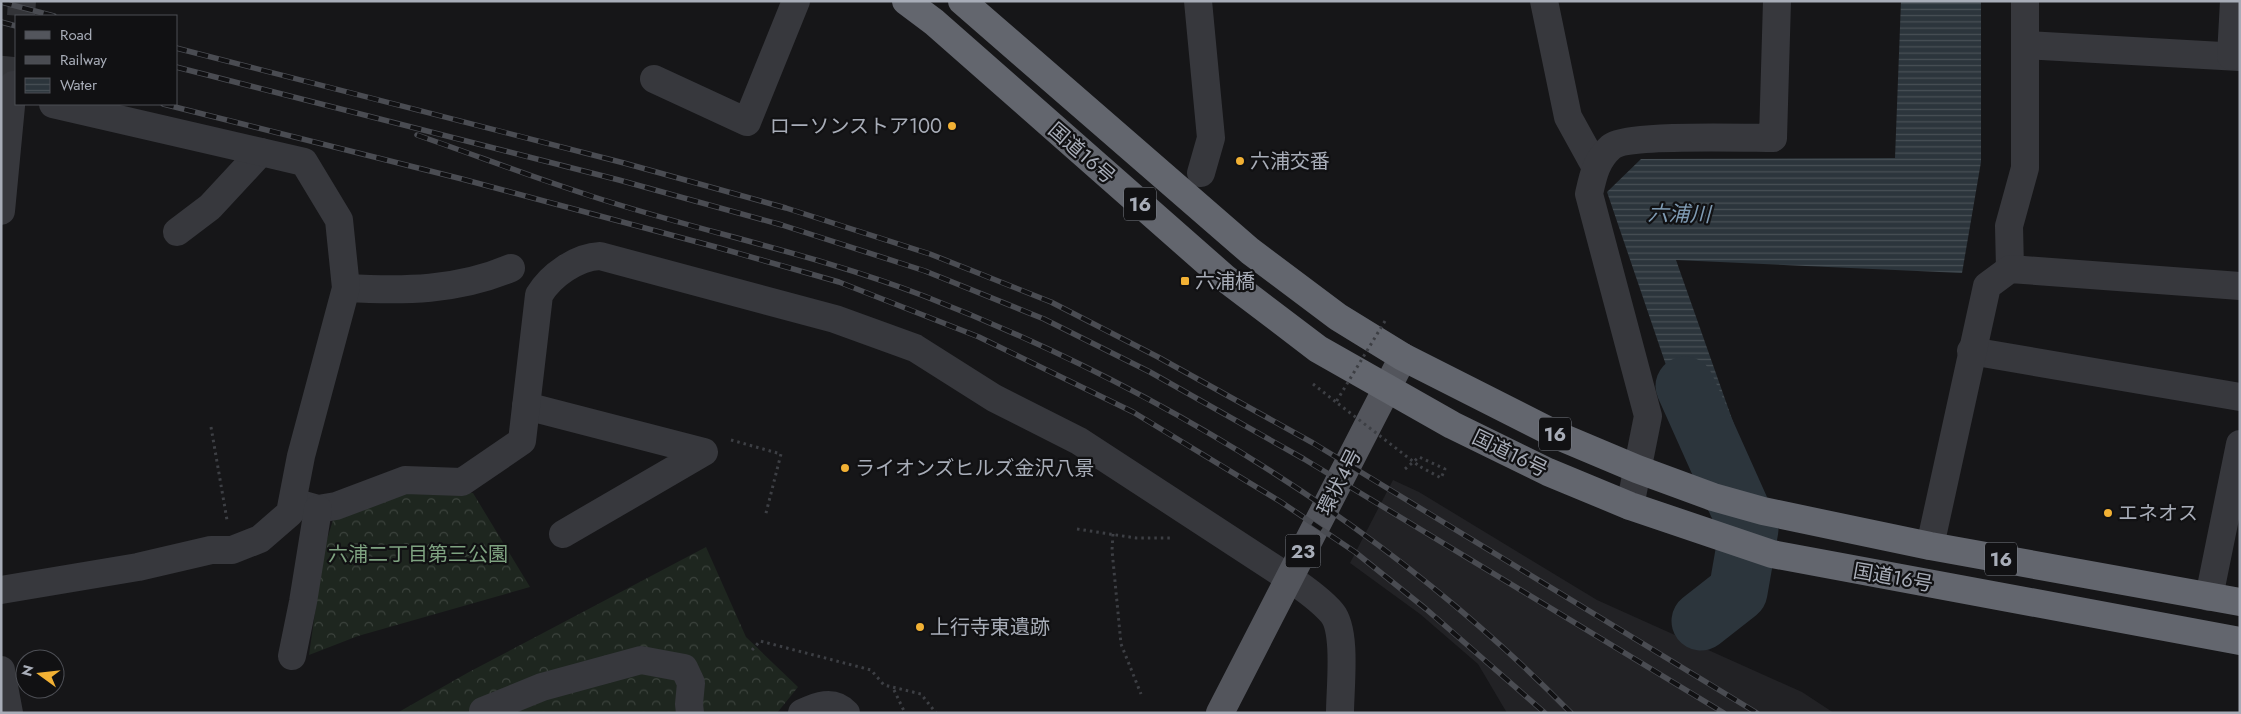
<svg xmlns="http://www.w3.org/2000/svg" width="2241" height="714" font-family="Jost,'Noto Sans JP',sans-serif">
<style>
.built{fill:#222225}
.forest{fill:url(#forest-crowns)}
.water{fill:url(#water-rules)}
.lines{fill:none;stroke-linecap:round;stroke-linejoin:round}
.river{stroke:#2c353c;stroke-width:59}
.minor-tunnel{stroke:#333438;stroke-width:28;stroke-dasharray:28 14;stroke-linecap:butt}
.path{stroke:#3d3f44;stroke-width:3;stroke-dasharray:2.5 4;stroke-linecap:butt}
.minor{stroke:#37383d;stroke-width:28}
.major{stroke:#53555c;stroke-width:28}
.highway{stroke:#63666e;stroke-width:28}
.rail-casing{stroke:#4a4c52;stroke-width:5.5}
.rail{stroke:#111113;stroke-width:4;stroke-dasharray:11;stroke-linecap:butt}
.path-bridge{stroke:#3d3f44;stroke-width:3;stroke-dasharray:2.5 4;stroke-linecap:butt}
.poi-dot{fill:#f2b134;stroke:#111113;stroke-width:2}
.labels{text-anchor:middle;stroke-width:4.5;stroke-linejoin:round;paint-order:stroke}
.shield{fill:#111113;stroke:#7b7e86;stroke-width:1}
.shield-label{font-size:19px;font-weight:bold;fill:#a8adb8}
.poi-label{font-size:20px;fill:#a8adb8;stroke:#111113;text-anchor:start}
.street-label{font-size:20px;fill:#a8adb8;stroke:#111113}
.park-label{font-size:20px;fill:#7fa381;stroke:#111113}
.water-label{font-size:21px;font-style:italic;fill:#7f9bb3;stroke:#111113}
</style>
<defs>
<pattern id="forest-crowns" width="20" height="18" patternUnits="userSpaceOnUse" patternTransform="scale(1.25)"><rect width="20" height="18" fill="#1e261f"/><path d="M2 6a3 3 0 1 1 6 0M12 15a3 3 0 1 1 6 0" fill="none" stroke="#3c433d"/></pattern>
<pattern id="water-rules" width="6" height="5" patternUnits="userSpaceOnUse" patternTransform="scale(1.25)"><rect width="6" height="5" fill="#2c353c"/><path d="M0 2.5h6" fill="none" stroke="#485056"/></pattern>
</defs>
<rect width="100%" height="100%" fill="#161618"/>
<path class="built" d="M 1393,480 L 1419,492 L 1597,600 L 1802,692 L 1834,713 L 1507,713 L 1478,664 L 1420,614 L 1350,563 Z"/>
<g class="forest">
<path d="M 408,492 L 473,493 L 530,587 L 358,636 L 309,655 L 324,549 L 333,520 Z"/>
<path d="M 706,547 L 746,637 L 798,687 L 777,713 L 397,713 L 469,672 Z"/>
</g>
<path class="water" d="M 1901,1 L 1981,1 L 1981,162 L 1962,273 L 1676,260 L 1750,470 L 1697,456 L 1607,192 L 1641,159 L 1895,158 Z"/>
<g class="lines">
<path class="river" d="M 1685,386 L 1749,529 L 1738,592 L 1701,621"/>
<g class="minor-tunnel">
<path d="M 21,16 L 22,1"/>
<path d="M 13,85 L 16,53"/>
</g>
<g class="path">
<path d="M 1313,384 L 1336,402"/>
<path d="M 211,427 L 227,520"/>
<path d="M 731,440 L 781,454 L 765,517"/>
<path d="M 1405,469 L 1419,457 L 1445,469 L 1441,478 L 1419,466"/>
<path d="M 1077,529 L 1136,538 L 1171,538"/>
<path d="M 1113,534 L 1112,550 L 1121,644 L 1141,694"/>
<path d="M 752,650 L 760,641 L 871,670 L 884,685 L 921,694 L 936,713"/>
<path d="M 894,690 L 905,713"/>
</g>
<g class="minor">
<path d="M 1198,1 L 1211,138 L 1201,173"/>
<path d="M 1544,1 L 1568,117 L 1595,166"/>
<path d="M 2025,45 L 2240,57"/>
<path d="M 2231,56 L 2234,1"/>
<path d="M 654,79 L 747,122 L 796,1"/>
<path d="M 1,211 L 13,85"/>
<path d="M 177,232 L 210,207 L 261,152"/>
<path d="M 2010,269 L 2009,226 L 2025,168 L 2025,1"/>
<path d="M 346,288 C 404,291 457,291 511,268"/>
<path d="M 1971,351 L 2240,397"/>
<path d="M 526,406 L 704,452 L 563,534"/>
<path d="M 293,502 L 318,509 L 336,506 L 405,480 L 462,482 L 522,441 L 539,295 C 551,275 577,257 600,256 L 835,319 L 915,348 L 994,398 L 1079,441 L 1289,578 C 1304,588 1320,599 1332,613 C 1347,631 1340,688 1340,713"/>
<path d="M 1630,506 L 1648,416 L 1589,194 C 1593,176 1596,160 1611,147 C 1626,134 1747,138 1773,138 L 1777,1"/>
<path d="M 1930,546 L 1987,286 L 2010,269 L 2240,286"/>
<path d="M 1,590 L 138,567 L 211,550 L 232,550 L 260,539 L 290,513 L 301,456 L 346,288 L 339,220 L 304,162 L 53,104"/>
<path d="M 2209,597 L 2240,444"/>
<path d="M 292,656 L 303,602 L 318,509"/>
<path d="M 1,670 L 9,713"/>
<path d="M 483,711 L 542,687 L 641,660 L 684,668 L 691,683 L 689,704 L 690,713"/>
<path d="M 802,713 C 817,706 833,699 846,713"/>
</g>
<path class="major" d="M 1220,713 L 1403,357"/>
<g class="highway">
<path d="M 906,1 L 934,22 L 1226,279 L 1318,349 L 1452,425 L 1548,472 L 1630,506 L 1772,554 L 2240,641"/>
<path d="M 962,1 L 1250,251 L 1338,317 L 1403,357 L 1561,437 L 1637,469 L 1713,497 L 1763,511 L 1930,546 L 2240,602"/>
</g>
<defs>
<g id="rail">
<path d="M 1,2 L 54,16"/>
<path d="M 1,22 L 16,26"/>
<path d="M 176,48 L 624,163 L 786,208 L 930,254 L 1051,302 L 1158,357 L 1313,443 L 1757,713"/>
<path d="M 176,67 L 619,180 L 782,225 L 925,271 L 1044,319 L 1150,372 L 1304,459 L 1724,713"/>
<path d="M 163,104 L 462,179 L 716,247 L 839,282 L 979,337 L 1133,412 L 1281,502 L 1355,552 L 1426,609 L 1545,713"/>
<path d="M 417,135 C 475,155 532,177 591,196 C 701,232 816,254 924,296 C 1163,389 1391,529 1571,713"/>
</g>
</defs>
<use href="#rail" class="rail-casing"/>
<use href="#rail" class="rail"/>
<path class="path-bridge" d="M 1385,321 L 1336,402 L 1419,466"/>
</g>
<g class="poi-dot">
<circle cx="952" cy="126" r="5"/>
<circle cx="1240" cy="161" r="5"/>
<rect x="1180" y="276" width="10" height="10" rx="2.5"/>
<circle cx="845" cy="468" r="5"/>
<circle cx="2108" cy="513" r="5"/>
<circle cx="920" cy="627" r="5"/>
</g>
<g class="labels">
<g class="shield">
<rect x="1124" y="187.5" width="32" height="33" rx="4"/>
<rect x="1539" y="417.5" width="32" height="33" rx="4"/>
<rect x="1285.5" y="534.5" width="35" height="33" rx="4"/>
<rect x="1985" y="542.5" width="32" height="33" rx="4"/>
</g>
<g class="shield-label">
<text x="1140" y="211">16</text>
<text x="1555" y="441">16</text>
<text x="1303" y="558">23</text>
<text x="2001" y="566">16</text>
</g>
<g class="poi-label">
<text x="942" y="133" text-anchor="end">ローソンストア100</text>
<text x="1250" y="168">六浦交番</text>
<text x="1195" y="288">六浦橋</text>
<text x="855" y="475">ライオンズヒルズ金沢八景</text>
<text x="2118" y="520">エネオス</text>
<text x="930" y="634">上行寺東遺跡</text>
</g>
<g class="street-label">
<text transform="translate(1082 153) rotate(41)" y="7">国道16号</text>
<text transform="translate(1510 453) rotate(26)" y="7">国道16号</text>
<text transform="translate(1339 482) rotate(-63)" y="7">環状4号</text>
<text transform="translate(1893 577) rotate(10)" y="7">国道16号</text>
</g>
<g class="park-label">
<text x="418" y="561">六浦二丁目第三公園</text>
</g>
<g class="water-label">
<text transform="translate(1679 214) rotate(1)" y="7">六浦川</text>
</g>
</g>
<rect width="2241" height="714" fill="none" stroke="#a8adb8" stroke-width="5"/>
<rect x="15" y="15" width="162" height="90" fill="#111113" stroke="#4d4f55"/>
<rect x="25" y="31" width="25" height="8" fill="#53555c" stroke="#4d4f55"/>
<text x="60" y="40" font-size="15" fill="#a8adb8">Road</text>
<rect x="25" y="56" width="25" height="8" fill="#4a4c52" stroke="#4d4f55"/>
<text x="60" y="65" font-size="15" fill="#a8adb8">Railway</text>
<rect x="25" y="78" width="25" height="15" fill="url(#water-rules)" stroke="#4d4f55"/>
<text x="60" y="90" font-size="15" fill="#a8adb8">Water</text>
<g transform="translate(40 674) rotate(285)"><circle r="24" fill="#111113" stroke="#4d4f55"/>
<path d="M0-4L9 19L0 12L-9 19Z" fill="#f2b134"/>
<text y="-8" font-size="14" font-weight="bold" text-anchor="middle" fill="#a8adb8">N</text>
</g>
</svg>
